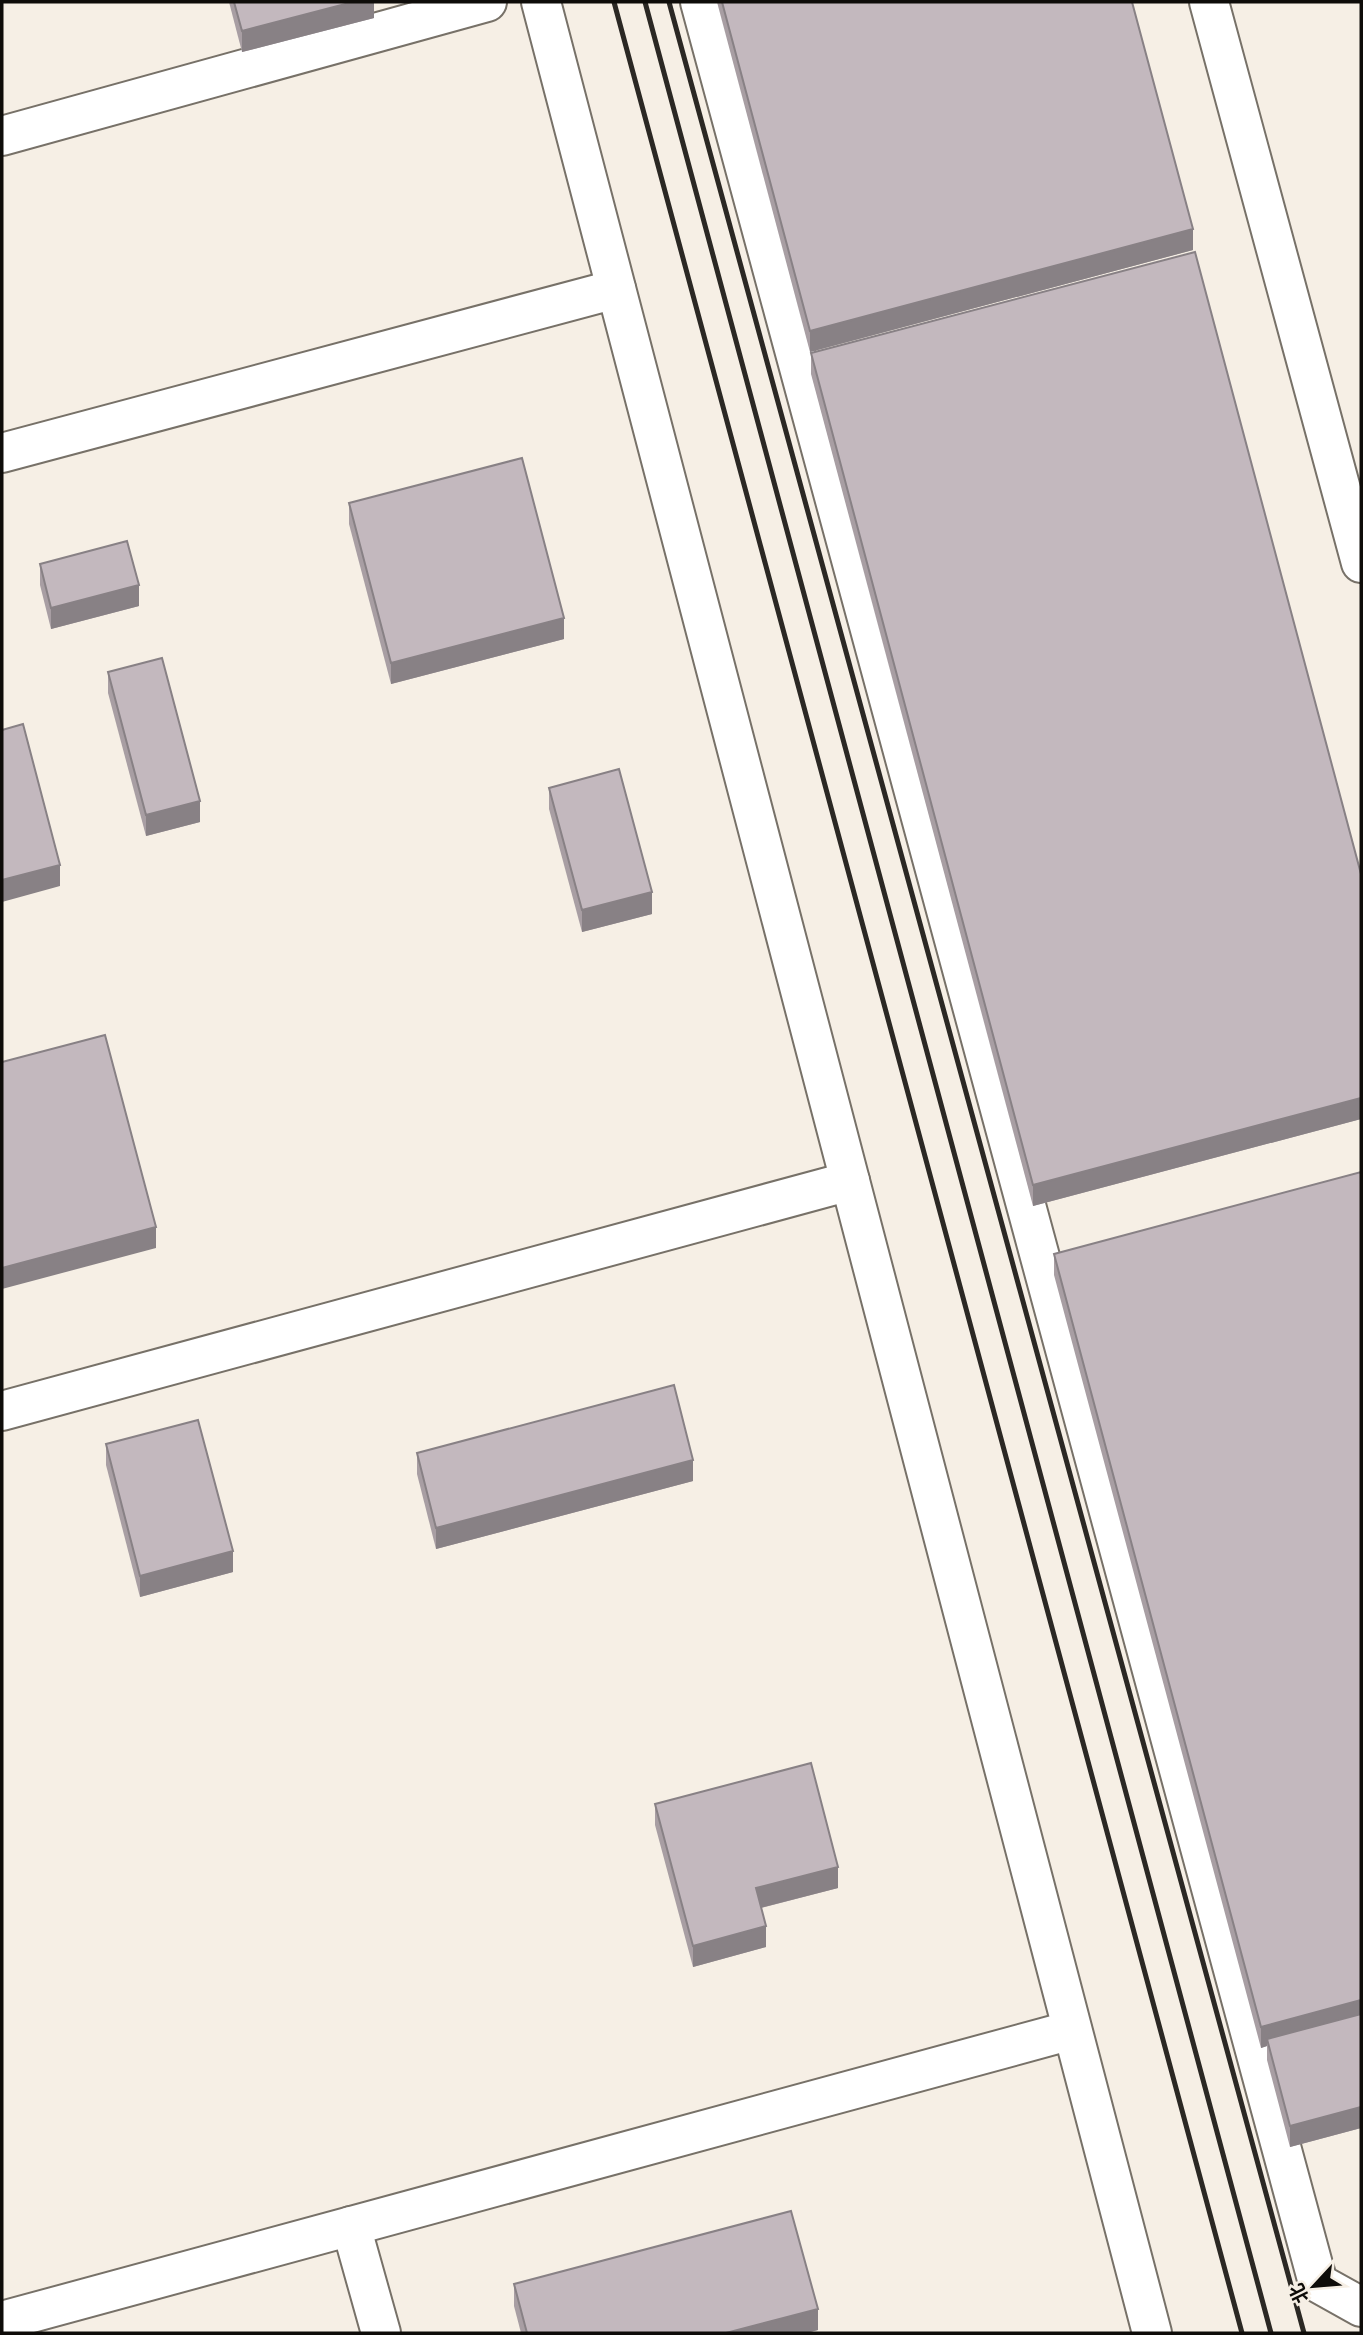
<svg xmlns="http://www.w3.org/2000/svg" width="1363" height="2335" font-family="Bitter,'Noto Sans SC',serif">
<style>
.lines{fill:none;stroke-linecap:round;stroke-linejoin:round}
.minor-casing{stroke:#777168;stroke-width:42}
.minor{stroke:#fff;stroke-width:38}
.rail{stroke:#2b2824;stroke-width:5}
.wall{fill:#a89ea3}
.shaded-wall{fill:#888185}
.building{fill:#c3b8be;stroke:#888185;stroke-width:2}
</style>
<rect width="100%" height="100%" fill="#f6efe5"/>
<g class="lines">
<defs>
<g id="minor">
<path d="M 541,2 L 1152,2333"/>
<path d="M 700,2 L 1318,2283 L 1361,2307"/>
<path d="M 1209,2 L 1361,563"/>
<path d="M 2,136 L 487,2"/>
<path d="M 2,453 L 616,289"/>
<path d="M 2,1411 L 850,1181"/>
<path d="M 351,2226 L 381,2333"/>
<path d="M 2,2321 L 1072,2030"/>
</g>
</defs>
<use href="#minor" class="minor-casing"/>
<use href="#minor" class="minor"/>
<g class="rail">
<path d="M 614,2 L 1242,2333"/>
<path d="M 645,2 L 1271,2333"/>
<path d="M 669,2 L 1304,2333"/>
</g>
</g>
<g class="wall">
<path d="M 229,2 L 374,2 L 374,18 L 242,52 Z"/>
<path d="M 717,2 L 1132,2 L 1193,250 L 810,352 Z"/>
<path d="M 811,353 L 1361,874 L 1361,1119 L 1033,1206 L 811,374 Z"/>
<path d="M 349,503 L 564,639 L 391,684 L 349,524 Z"/>
<path d="M 40,564 L 139,606 L 51,629 L 40,585 Z"/>
<path d="M 108,672 L 200,822 L 146,836 L 108,693 Z"/>
<path d="M 549,788 L 652,914 L 582,932 L 549,809 Z"/>
<path d="M 1361,1172 L 1361,2128 L 1290,2147 L 1267,2060 L 1267,2046 L 1261,2048 L 1054,1275 L 1054,1254 Z"/>
<path d="M 106,1444 L 233,1572 L 140,1597 L 106,1465 Z"/>
<path d="M 417,1453 L 693,1481 L 436,1549 L 417,1474 Z"/>
<path d="M 655,1804 L 838,1888 L 761,1908 L 766,1947 L 693,1967 L 655,1825 Z"/>
<path d="M 514,2284 L 818,2330 L 806,2333 L 521,2333 L 514,2306 Z"/>
</g>
<g class="shaded-wall">
<path d="M 353,2 L 374,2 L 374,18 L 242,52 L 242,31 Z"/>
<path d="M 1193,229 L 1193,250 L 810,352 L 810,331 Z"/>
<path d="M 139,585 L 139,606 L 51,629 L 51,608 Z"/>
<path d="M 564,618 L 564,639 L 391,684 L 391,663 Z"/>
<path d="M 200,801 L 200,822 L 146,836 L 146,815 Z"/>
<path d="M 60,865 L 60,886 L 2,902 L 2,880 Z"/>
<path d="M 652,892 L 652,914 L 582,932 L 582,910 Z"/>
<path d="M 1361,1098 L 1361,1119 L 1033,1206 L 1033,1185 Z"/>
<path d="M 156,1227 L 156,1248 L 2,1289 L 2,1268 Z"/>
<path d="M 693,1460 L 693,1481 L 436,1549 L 436,1528 Z"/>
<path d="M 233,1551 L 233,1572 L 140,1597 L 140,1576 Z"/>
<path d="M 838,1867 L 838,1888 L 756,1909 L 756,1888 Z"/>
<path d="M 766,1926 L 766,1947 L 693,1967 L 693,1946 Z"/>
<path d="M 1361,2000 L 1361,2021 L 1267,2039 L 1267,2046 L 1261,2048 L 1261,2027 Z"/>
<path d="M 1361,2107 L 1361,2128 L 1290,2147 L 1290,2126 Z"/>
<path d="M 818,2309 L 818,2330 L 806,2333 L 726,2333 Z"/>
</g>
<g class="building">
<path d="M 234,2 L 353,2 L 242,31 Z"/>
<path d="M 722,2 L 1132,2 L 1193,229 L 810,331 Z"/>
<path d="M 1195,252 L 1361,874 L 1361,1098 L 1033,1185 L 811,353 Z"/>
<path d="M 522,458 L 564,618 L 391,663 L 349,503 Z"/>
<path d="M 127,541 L 139,585 L 51,608 L 40,564 Z"/>
<path d="M 162,658 L 200,801 L 146,815 L 108,672 Z"/>
<path d="M 23,724 L 60,865 L 2,880 L 2,730 Z"/>
<path d="M 619,769 L 652,892 L 582,910 L 549,788 Z"/>
<path d="M 105,1035 L 156,1227 L 2,1268 L 2,1062 Z"/>
<path d="M 1361,1172 L 1361,2000 L 1261,2027 L 1054,1254 Z"/>
<path d="M 674,1385 L 693,1460 L 436,1528 L 417,1453 Z"/>
<path d="M 198,1420 L 233,1551 L 140,1576 L 106,1444 Z"/>
<path d="M 811,1763 L 838,1867 L 756,1888 L 766,1926 L 693,1946 L 655,1804 Z"/>
<path d="M 1361,2014 L 1361,2107 L 1290,2126 L 1267,2039 Z"/>
<path d="M 791,2211 L 818,2309 L 726,2333 L 527,2333 L 514,2284 Z"/>
</g>
<rect width="1363" height="2335" fill="none" stroke="#0e0c09" stroke-width="7"/>
<g transform="translate(1314 2286) rotate(244)" stroke="#f6efe5" stroke-width="5" paint-order="stroke">
<path d="M0-5L12 26L0 18L-12 26Z" fill="#0e0c09"/>
<text y="-10" font-size="19" font-weight="bold" text-anchor="middle" fill="#0e0c09">北</text>
</g>
</svg>
